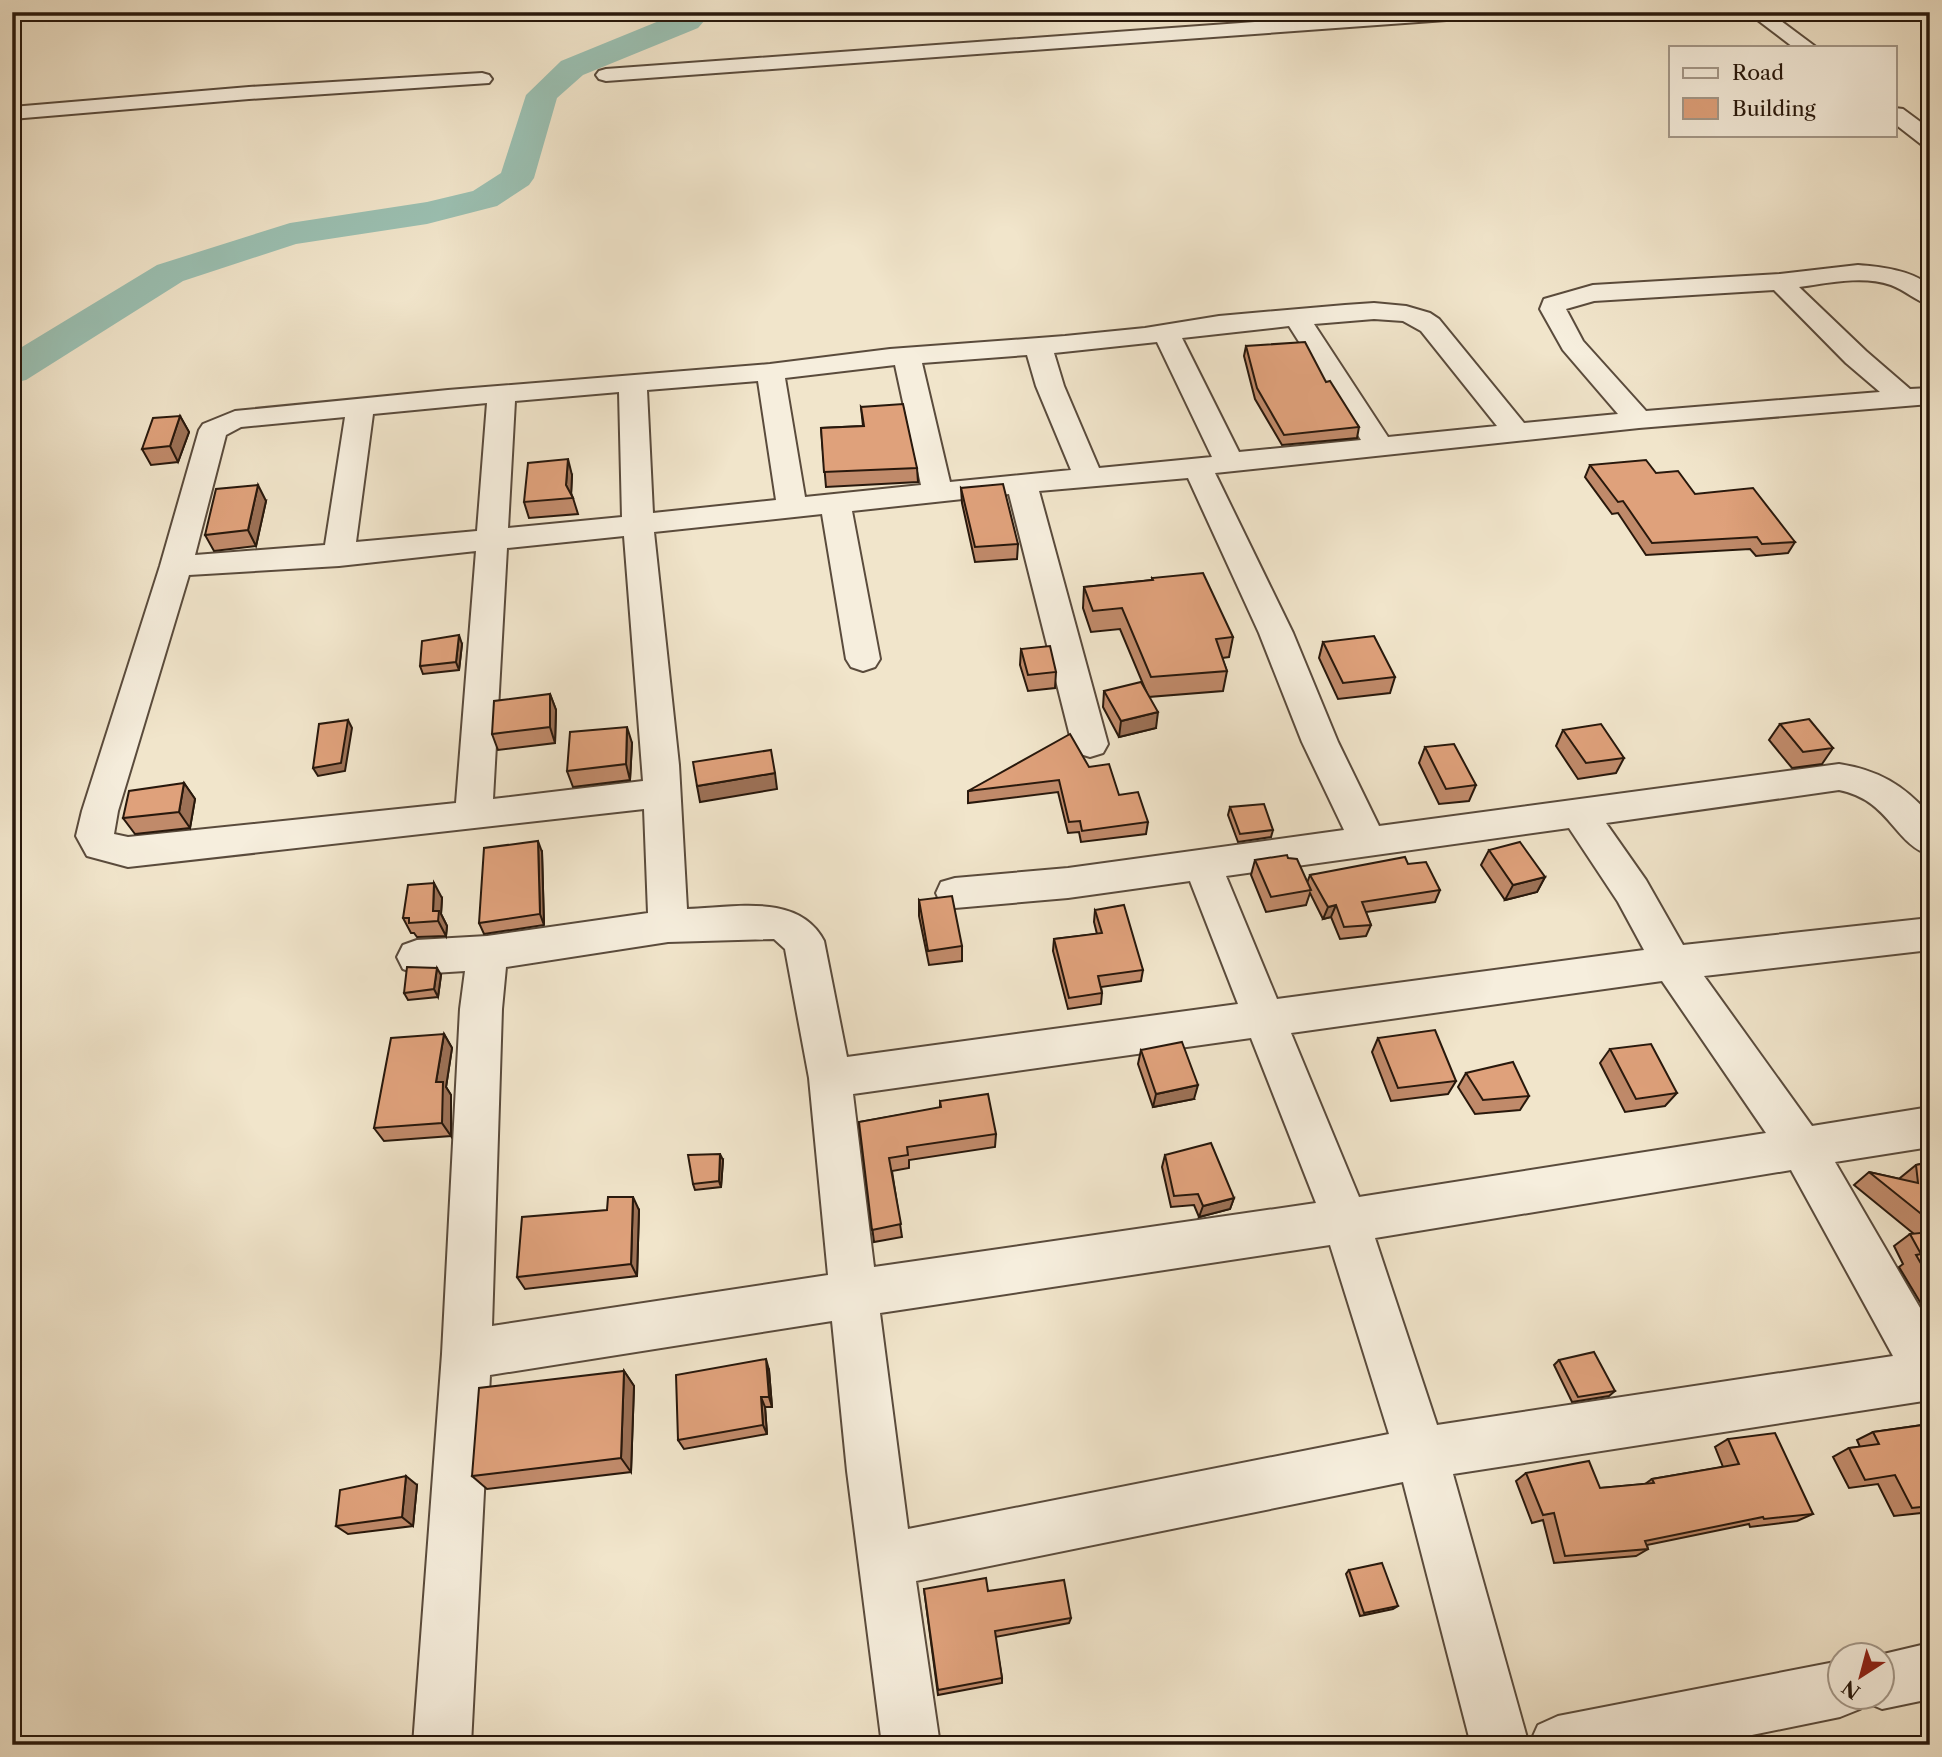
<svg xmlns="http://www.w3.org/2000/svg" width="1942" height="1757" font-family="'Libre Caslon Text',serif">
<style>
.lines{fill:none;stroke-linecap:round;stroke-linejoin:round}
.river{fill:#9bc0b2;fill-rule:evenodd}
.minor-casing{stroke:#5a4b3c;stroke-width:4}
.minor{fill:#f6eedd;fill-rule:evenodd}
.wall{fill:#c08a6a;stroke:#28180c;stroke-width:2}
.shaded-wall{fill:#9c7156;stroke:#28180c;stroke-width:2}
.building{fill:#dfa17b;stroke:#28180c;stroke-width:2}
</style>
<rect width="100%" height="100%" fill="#f1e5cb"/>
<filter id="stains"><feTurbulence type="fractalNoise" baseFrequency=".00286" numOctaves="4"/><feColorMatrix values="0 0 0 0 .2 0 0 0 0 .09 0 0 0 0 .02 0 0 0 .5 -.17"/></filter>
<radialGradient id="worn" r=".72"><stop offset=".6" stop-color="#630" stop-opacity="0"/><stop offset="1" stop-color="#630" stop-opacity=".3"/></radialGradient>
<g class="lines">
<path class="river" d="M 681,12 L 712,12 L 698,28 L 583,75 L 557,98 L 534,178 L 529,185 L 497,206 L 427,224 L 296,244 L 183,281 L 26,380 L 12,383 L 12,353 L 157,265 L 290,223 L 427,202 L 473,191 L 501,173 L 526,95 L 561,61 Z"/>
<defs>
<g id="minor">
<path d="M 1391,12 L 1483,12 L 1474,18 L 606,81 L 599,79 L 596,75 L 599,71 L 606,69 Z"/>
<path d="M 1747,12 L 1769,12 L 1816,47 L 1793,47 Z"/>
<path d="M 482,73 L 489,75 L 492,79 L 489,83 L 249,99 L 12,119 L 12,107 L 249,87 Z"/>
<path d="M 1895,108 L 1903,109 L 1930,129 L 1930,147 L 1922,145 L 1895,124 Z"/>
<path d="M 1858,265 C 1883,267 1909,270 1930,285 L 1930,305 C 1916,301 1905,290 1891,285 C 1863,275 1828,283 1799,287 L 1866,351 L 1910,389 L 1930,388 L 1930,404 L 1639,428 L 1215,473 L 1293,633 L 1338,742 L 1379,826 L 1839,764 C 1878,770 1904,785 1930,815 L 1930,855 C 1894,844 1890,800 1839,790 L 1606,823 L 1646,880 L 1683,945 L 1930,918 L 1930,950 L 1704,976 L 1812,1126 L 1930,1107 L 1930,1147 L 1835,1162 L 1930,1325 L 1930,1400 L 1453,1474 L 1529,1745 L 1471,1745 L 1403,1482 L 916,1581 L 940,1745 L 882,1745 L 847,1471 L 832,1321 L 490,1375 L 471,1745 L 413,1745 L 442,1354 L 460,1009 L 465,971 L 417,974 L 403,969 L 397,957 L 403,945 L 417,940 L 487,936 L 648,913 L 644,809 L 128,867 L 87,856 L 76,836 L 82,811 L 160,566 L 199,430 L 203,424 L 235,411 L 448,390 L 770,364 L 890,349 L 1065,336 L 1145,328 L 1219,316 L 1345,305 L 1374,303 L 1406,306 L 1430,313 L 1439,319 L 1524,423 L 1618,414 L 1563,350 L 1540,309 L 1544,299 L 1593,285 L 1780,274 ZM 1774,290 L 1846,363 L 1880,392 L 1646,411 L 1583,341 L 1566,309 L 1594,301 ZM 1374,319 L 1403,321 L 1421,331 L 1497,426 L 1388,437 L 1314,324 ZM 1289,326 L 1361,440 L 1239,452 L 1182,338 ZM 1157,342 L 1212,457 L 1099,468 L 1064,386 L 1054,353 ZM 1027,355 L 1036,386 L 1071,470 L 950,482 L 922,363 ZM 895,365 L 921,485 L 805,497 L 785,378 ZM 758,381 L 776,500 L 653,513 L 647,390 ZM 619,392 L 622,517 L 508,528 L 515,401 ZM 487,403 L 477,531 L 356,542 L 373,414 ZM 345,417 L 325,545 L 195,555 L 226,435 L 241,427 ZM 1188,478 L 1259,633 L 1302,742 L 1344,830 L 1068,868 L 955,878 L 941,882 L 936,893 L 941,904 L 955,908 L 1068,898 L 1190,881 L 1238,1004 L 847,1057 L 824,941 C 799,892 732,908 687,909 L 679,765 L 654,532 L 822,514 L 846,659 L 851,667 L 863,671 L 875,667 L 880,659 L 852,511 L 1009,494 L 1072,744 L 1077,753 L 1090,757 L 1103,753 L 1108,744 L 1039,491 ZM 624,536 L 643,781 L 493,799 L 507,548 ZM 476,551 L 456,803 L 128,837 L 114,834 L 118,811 L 189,575 L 339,566 ZM 1569,828 L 1618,902 L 1644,950 L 1277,999 L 1226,876 ZM 774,939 L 785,949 L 809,1078 L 828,1275 L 492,1326 L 502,1009 L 506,967 L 668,942 ZM 1662,981 L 1766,1133 L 1359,1197 L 1291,1033 ZM 1251,1038 L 1316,1203 L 874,1267 L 853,1094 ZM 1791,1170 L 1893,1356 L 1437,1425 L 1375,1238 ZM 1330,1245 L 1389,1434 L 908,1529 L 880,1313 Z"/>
<path d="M 1930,1643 L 1930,1699 L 1882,1709 L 1863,1701 L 1860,1709 L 1840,1717 L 1703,1745 L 1529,1745 L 1538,1725 L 1558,1716 L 1840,1661 L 1840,1698 L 1882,1698 L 1882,1656 L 1875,1656 Z"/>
</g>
</defs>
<use href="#minor" class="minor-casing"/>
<use href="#minor" class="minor"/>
</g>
<g class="wall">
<path d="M 1246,346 L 1326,382 L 1359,427 L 1357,438 L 1282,445 L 1255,399 L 1244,356 Z"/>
<path d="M 861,407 L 917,468 L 918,482 L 826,487 L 821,428 L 863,426 Z"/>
<path d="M 180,416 L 189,432 L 178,462 L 151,465 L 142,449 Z"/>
<path d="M 1590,465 L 1656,473 L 1695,494 L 1795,542 L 1788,553 L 1756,556 L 1750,549 L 1646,555 L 1618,513 L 1612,514 L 1585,477 Z"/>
<path d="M 572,475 L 571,493 L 573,498 L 578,514 L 529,518 L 524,502 Z"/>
<path d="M 961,488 L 1018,544 L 1017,559 L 975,562 L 962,503 Z"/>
<path d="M 266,501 L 256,546 L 214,551 L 205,535 Z"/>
<path d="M 1152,578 L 1233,637 L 1229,657 L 1222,658 L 1227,671 L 1223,691 L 1149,697 L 1156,728 L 1119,737 L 1103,707 L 1104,691 L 1146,691 L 1120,629 L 1091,632 L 1083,608 L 1084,587 L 1152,580 Z"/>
<path d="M 1323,642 L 1395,677 L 1390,693 L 1338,699 L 1319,658 Z"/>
<path d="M 462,644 L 459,670 L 423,674 L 420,666 Z"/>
<path d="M 1021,649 L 1056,672 L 1055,688 L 1028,691 L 1020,665 Z"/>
<path d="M 550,694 L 556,710 L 555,743 L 498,750 L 492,734 Z"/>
<path d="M 1780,724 L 1833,748 L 1822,764 L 1792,768 L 1769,740 Z"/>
<path d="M 1563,730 L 1624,758 L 1616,773 L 1578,779 L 1556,746 Z"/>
<path d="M 632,743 L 630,780 L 573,787 L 567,771 Z"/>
<path d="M 1425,747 L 1476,785 L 1469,801 L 1439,804 L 1419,763 Z"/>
<path d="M 1089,767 L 1148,822 L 1146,834 L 1081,842 L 1079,832 L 1068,833 L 1058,792 L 968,803 L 968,791 Z"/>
<path d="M 184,783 L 195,799 L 190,828 L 135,834 L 123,818 Z"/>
<path d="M 1230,807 L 1273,830 L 1271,837 L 1238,842 L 1228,815 Z"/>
<path d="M 1489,850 L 1545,877 L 1537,892 L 1505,900 L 1481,865 Z"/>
<path d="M 542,852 L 544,925 L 484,934 L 479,923 Z"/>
<path d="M 1288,858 L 1307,883 L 1310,875 L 1408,864 L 1440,890 L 1435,902 L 1366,912 L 1371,925 L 1366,936 L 1340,939 L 1331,917 L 1323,919 L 1310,893 L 1306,905 L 1266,912 L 1251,875 L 1255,860 Z"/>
<path d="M 442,898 L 441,914 L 447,926 L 446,936 L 417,937 L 414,933 L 411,933 L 403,918 Z"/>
<path d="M 919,900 L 962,946 L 962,961 L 929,965 L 919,916 Z"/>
<path d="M 1095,910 L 1143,970 L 1141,981 L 1101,987 L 1102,993 L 1101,1004 L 1068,1009 L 1053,951 L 1054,939 L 1097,934 L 1094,922 Z"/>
<path d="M 441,975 L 438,997 L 408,1000 L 404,993 Z"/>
<path d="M 444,1034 L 452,1048 L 446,1087 L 451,1095 L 451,1136 L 384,1141 L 374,1128 Z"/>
<path d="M 1378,1038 L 1456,1081 L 1448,1094 L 1391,1101 L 1372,1052 Z"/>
<path d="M 1610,1049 L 1677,1093 L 1665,1106 L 1625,1112 L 1600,1063 Z"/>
<path d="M 1141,1050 L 1194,1099 L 1153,1107 L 1138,1064 Z"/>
<path d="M 1466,1073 L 1529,1096 L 1520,1110 L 1475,1114 L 1458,1087 Z"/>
<path d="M 940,1101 L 996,1134 L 995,1147 L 909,1160 L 909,1168 L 892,1171 L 902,1237 L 874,1242 L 859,1122 L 940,1108 Z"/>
<path d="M 1165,1155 L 1234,1198 L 1230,1209 L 1199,1217 L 1194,1205 L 1171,1207 L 1162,1167 Z"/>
<path d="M 723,1160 L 721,1187 L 695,1190 L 693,1184 Z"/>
<path d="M 1930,1162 L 1930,1306 L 1923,1307 L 1899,1267 L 1903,1264 L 1894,1246 L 1910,1234 L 1914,1234 L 1854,1185 L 1869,1172 L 1900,1179 L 1900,1178 L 1916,1165 Z"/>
<path d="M 639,1210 L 637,1276 L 525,1289 L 517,1277 Z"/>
<path d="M 1559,1360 L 1615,1391 L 1609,1396 L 1572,1402 L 1554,1365 Z"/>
<path d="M 769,1370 L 772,1407 L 765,1407 L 767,1434 L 684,1449 L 678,1440 Z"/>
<path d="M 624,1371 L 634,1386 L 631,1472 L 487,1489 L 472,1476 Z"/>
<path d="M 1930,1424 L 1930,1512 L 1894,1516 L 1878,1484 L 1849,1488 L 1833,1457 L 1849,1448 L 1860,1447 L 1857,1440 L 1873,1432 Z"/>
<path d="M 1728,1439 L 1813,1514 L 1797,1521 L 1750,1527 L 1749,1524 L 1647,1545 L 1648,1549 L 1636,1556 L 1554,1563 L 1543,1520 L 1532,1523 L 1516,1481 L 1526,1473 L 1600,1488 L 1645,1484 L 1652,1479 L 1723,1467 L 1715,1447 Z"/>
<path d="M 417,1485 L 413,1526 L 348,1534 L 336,1526 Z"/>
<path d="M 1349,1570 L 1398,1606 L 1393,1609 L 1360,1616 L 1346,1574 Z"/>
<path d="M 924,1589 L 988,1591 L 1071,1618 L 1069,1623 L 995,1637 L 1002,1678 L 1002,1683 L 938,1695 Z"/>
</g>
<g class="shaded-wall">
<path d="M 180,416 L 189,432 L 178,462 L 170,446 Z"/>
<path d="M 568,459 L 572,475 L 571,498 L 566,485 Z"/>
<path d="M 258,485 L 266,501 L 256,546 L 248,530 Z"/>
<path d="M 459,635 L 462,644 L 459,670 L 456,662 Z"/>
<path d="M 550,694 L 556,710 L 555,743 L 550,727 Z"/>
<path d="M 1158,712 L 1156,728 L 1119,737 L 1121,721 Z"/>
<path d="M 348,720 L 352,728 L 345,771 L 318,776 L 313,768 Z"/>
<path d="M 627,727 L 632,743 L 630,780 L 626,764 Z"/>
<path d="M 775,773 L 777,789 L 700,802 L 697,786 Z"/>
<path d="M 184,783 L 195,799 L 190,828 L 179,812 Z"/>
<path d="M 538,841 L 542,852 L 544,925 L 540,914 Z"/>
<path d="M 1545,877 L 1537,892 L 1505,900 L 1513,885 Z"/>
<path d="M 434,883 L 442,898 L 441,914 L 447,926 L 446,936 L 433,911 Z"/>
<path d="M 1336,905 L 1331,917 L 1323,919 L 1328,907 Z"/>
<path d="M 437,968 L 441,975 L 438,997 L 434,989 Z"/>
<path d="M 444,1034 L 452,1048 L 446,1087 L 451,1095 L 451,1136 L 442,1123 L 436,1082 Z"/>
<path d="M 1198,1085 L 1194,1099 L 1153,1107 L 1156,1094 Z"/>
<path d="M 720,1154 L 723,1160 L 721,1187 L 719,1181 Z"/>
<path d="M 633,1197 L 639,1210 L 637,1276 L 631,1264 Z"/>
<path d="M 1234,1198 L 1230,1209 L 1199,1217 L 1203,1206 Z"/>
<path d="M 766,1359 L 769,1370 L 772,1407 L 769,1397 Z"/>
<path d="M 624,1371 L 634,1386 L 631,1472 L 621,1458 Z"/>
<path d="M 761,1397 L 765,1407 L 767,1434 L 763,1425 Z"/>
<path d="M 406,1476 L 417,1485 L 413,1526 L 402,1517 Z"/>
</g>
<g class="building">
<path d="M 1305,342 L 1326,382 L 1330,381 L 1359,427 L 1284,435 L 1257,388 L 1246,346 Z"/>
<path d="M 903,404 L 917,468 L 824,472 L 821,428 L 864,426 L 861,407 Z"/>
<path d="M 180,416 L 170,446 L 142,449 L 153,418 Z"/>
<path d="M 568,459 L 566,485 L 573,498 L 524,502 L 528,463 Z"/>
<path d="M 1646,460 L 1656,473 L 1678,471 L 1695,494 L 1753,488 L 1795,542 L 1762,544 L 1757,537 L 1652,543 L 1623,501 L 1618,502 L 1590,465 Z"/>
<path d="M 1003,484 L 1018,544 L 975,547 L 961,488 Z"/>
<path d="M 258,485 L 248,530 L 205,535 L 216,489 Z"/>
<path d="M 1203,573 L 1233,637 L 1216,639 L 1227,671 L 1151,677 L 1122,608 L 1093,611 L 1084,587 L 1153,580 L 1152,578 Z"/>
<path d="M 459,635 L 456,662 L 420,666 L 422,641 Z"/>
<path d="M 1374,636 L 1395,677 L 1343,683 L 1323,642 Z"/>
<path d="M 1050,646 L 1056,672 L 1028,675 L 1021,649 Z"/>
<path d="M 1141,682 L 1158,712 L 1121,721 L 1104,691 Z"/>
<path d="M 550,694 L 550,727 L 492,734 L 494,701 Z"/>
<path d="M 1809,719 L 1833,748 L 1803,752 L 1780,724 Z"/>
<path d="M 348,720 L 341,763 L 313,768 L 319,724 Z"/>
<path d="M 1601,724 L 1624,758 L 1586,763 L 1563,730 Z"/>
<path d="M 627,727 L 626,764 L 567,771 L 570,732 Z"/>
<path d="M 1070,734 L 1089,767 L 1109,764 L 1119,795 L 1138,792 L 1148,822 L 1082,831 L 1080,821 L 1069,822 L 1059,780 L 968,791 Z"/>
<path d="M 1454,744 L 1476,785 L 1446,789 L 1425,747 Z"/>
<path d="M 771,750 L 775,773 L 697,786 L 693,762 Z"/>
<path d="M 184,783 L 179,812 L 123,818 L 129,791 Z"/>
<path d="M 1264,804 L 1273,830 L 1240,834 L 1230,807 Z"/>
<path d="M 538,841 L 540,914 L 479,923 L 484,848 Z"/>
<path d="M 1520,842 L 1545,877 L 1513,885 L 1489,850 Z"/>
<path d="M 1287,855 L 1288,858 L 1297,859 L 1311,890 L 1271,897 L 1255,860 Z"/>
<path d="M 1405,857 L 1408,864 L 1426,862 L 1440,890 L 1362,902 L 1371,925 L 1344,927 L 1336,905 L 1328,907 L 1310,875 Z"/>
<path d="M 434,883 L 433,911 L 439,911 L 438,921 L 409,923 L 409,918 L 403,918 L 408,885 Z"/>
<path d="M 952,896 L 962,946 L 928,951 L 919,900 Z"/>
<path d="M 1124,905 L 1143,970 L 1098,976 L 1102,993 L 1069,998 L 1054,939 L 1102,933 L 1095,910 Z"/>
<path d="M 407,967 L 437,968 L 434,989 L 404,993 Z"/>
<path d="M 1435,1030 L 1456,1081 L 1398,1088 L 1378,1038 Z"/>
<path d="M 444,1034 L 436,1082 L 443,1082 L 442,1123 L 374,1128 L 391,1038 Z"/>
<path d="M 1182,1042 L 1198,1085 L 1156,1094 L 1141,1050 Z"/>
<path d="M 1651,1044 L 1677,1093 L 1636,1099 L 1610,1049 Z"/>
<path d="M 1513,1062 L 1529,1096 L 1483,1100 L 1466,1073 Z"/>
<path d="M 988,1094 L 996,1134 L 907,1147 L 908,1155 L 889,1158 L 901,1224 L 872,1230 L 859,1122 L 941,1107 L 940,1101 Z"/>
<path d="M 1211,1143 L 1234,1198 L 1203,1206 L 1198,1194 L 1174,1196 L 1165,1155 Z"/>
<path d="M 720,1154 L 719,1181 L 693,1184 L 688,1155 Z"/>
<path d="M 1930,1162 L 1930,1221 L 1869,1172 L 1918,1183 L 1916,1165 Z"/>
<path d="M 608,1197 L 633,1197 L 631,1264 L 517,1277 L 522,1217 L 607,1210 Z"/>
<path d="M 1930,1232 L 1930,1279 L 1916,1255 L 1921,1254 L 1910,1234 Z"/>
<path d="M 1594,1352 L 1615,1391 L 1578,1397 L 1559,1360 Z"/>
<path d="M 766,1359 L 769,1397 L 761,1397 L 763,1425 L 678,1440 L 676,1375 Z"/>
<path d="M 624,1371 L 621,1458 L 472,1476 L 479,1388 Z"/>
<path d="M 1930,1424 L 1930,1506 L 1912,1508 L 1895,1475 L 1865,1480 L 1849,1448 L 1879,1444 L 1873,1432 Z"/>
<path d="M 1775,1433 L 1813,1514 L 1764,1519 L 1763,1517 L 1645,1541 L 1648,1549 L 1565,1556 L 1554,1513 L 1543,1515 L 1526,1473 L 1589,1461 L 1600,1488 L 1654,1483 L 1652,1479 L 1739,1464 L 1728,1439 Z"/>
<path d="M 406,1476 L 402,1517 L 336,1526 L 340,1490 Z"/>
<path d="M 1382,1563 L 1398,1606 L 1364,1613 L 1349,1570 Z"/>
<path d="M 986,1578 L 988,1591 L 1064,1580 L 1071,1618 L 995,1631 L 1002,1678 L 938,1690 L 924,1589 Z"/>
</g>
<rect width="1942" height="1757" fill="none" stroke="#f1e5cb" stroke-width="42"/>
<rect x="14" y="14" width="1914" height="1729" fill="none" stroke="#28180c" stroke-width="3.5"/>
<rect x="21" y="21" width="1900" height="1715" fill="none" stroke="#28180c" stroke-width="2"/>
<rect x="1669" y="46" width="228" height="91" fill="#f6eedd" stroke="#a49889" stroke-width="2"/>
<rect x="1683" y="68" width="35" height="10" fill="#f6eedd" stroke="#a49889" stroke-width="2"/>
<text x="1732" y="80" font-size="21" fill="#28180c">Road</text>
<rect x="1683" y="98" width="35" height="21" fill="#dfa17b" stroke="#a49889" stroke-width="2"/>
<text x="1732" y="116" font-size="21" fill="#28180c">Building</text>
<g transform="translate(1861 1676) rotate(216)"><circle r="33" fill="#f6eedd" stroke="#a49889" stroke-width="2"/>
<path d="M0-5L12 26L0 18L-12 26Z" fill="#8f2418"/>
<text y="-10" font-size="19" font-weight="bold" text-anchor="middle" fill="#28180c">N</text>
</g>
<rect width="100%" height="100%" filter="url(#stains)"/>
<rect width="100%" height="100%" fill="url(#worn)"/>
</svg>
